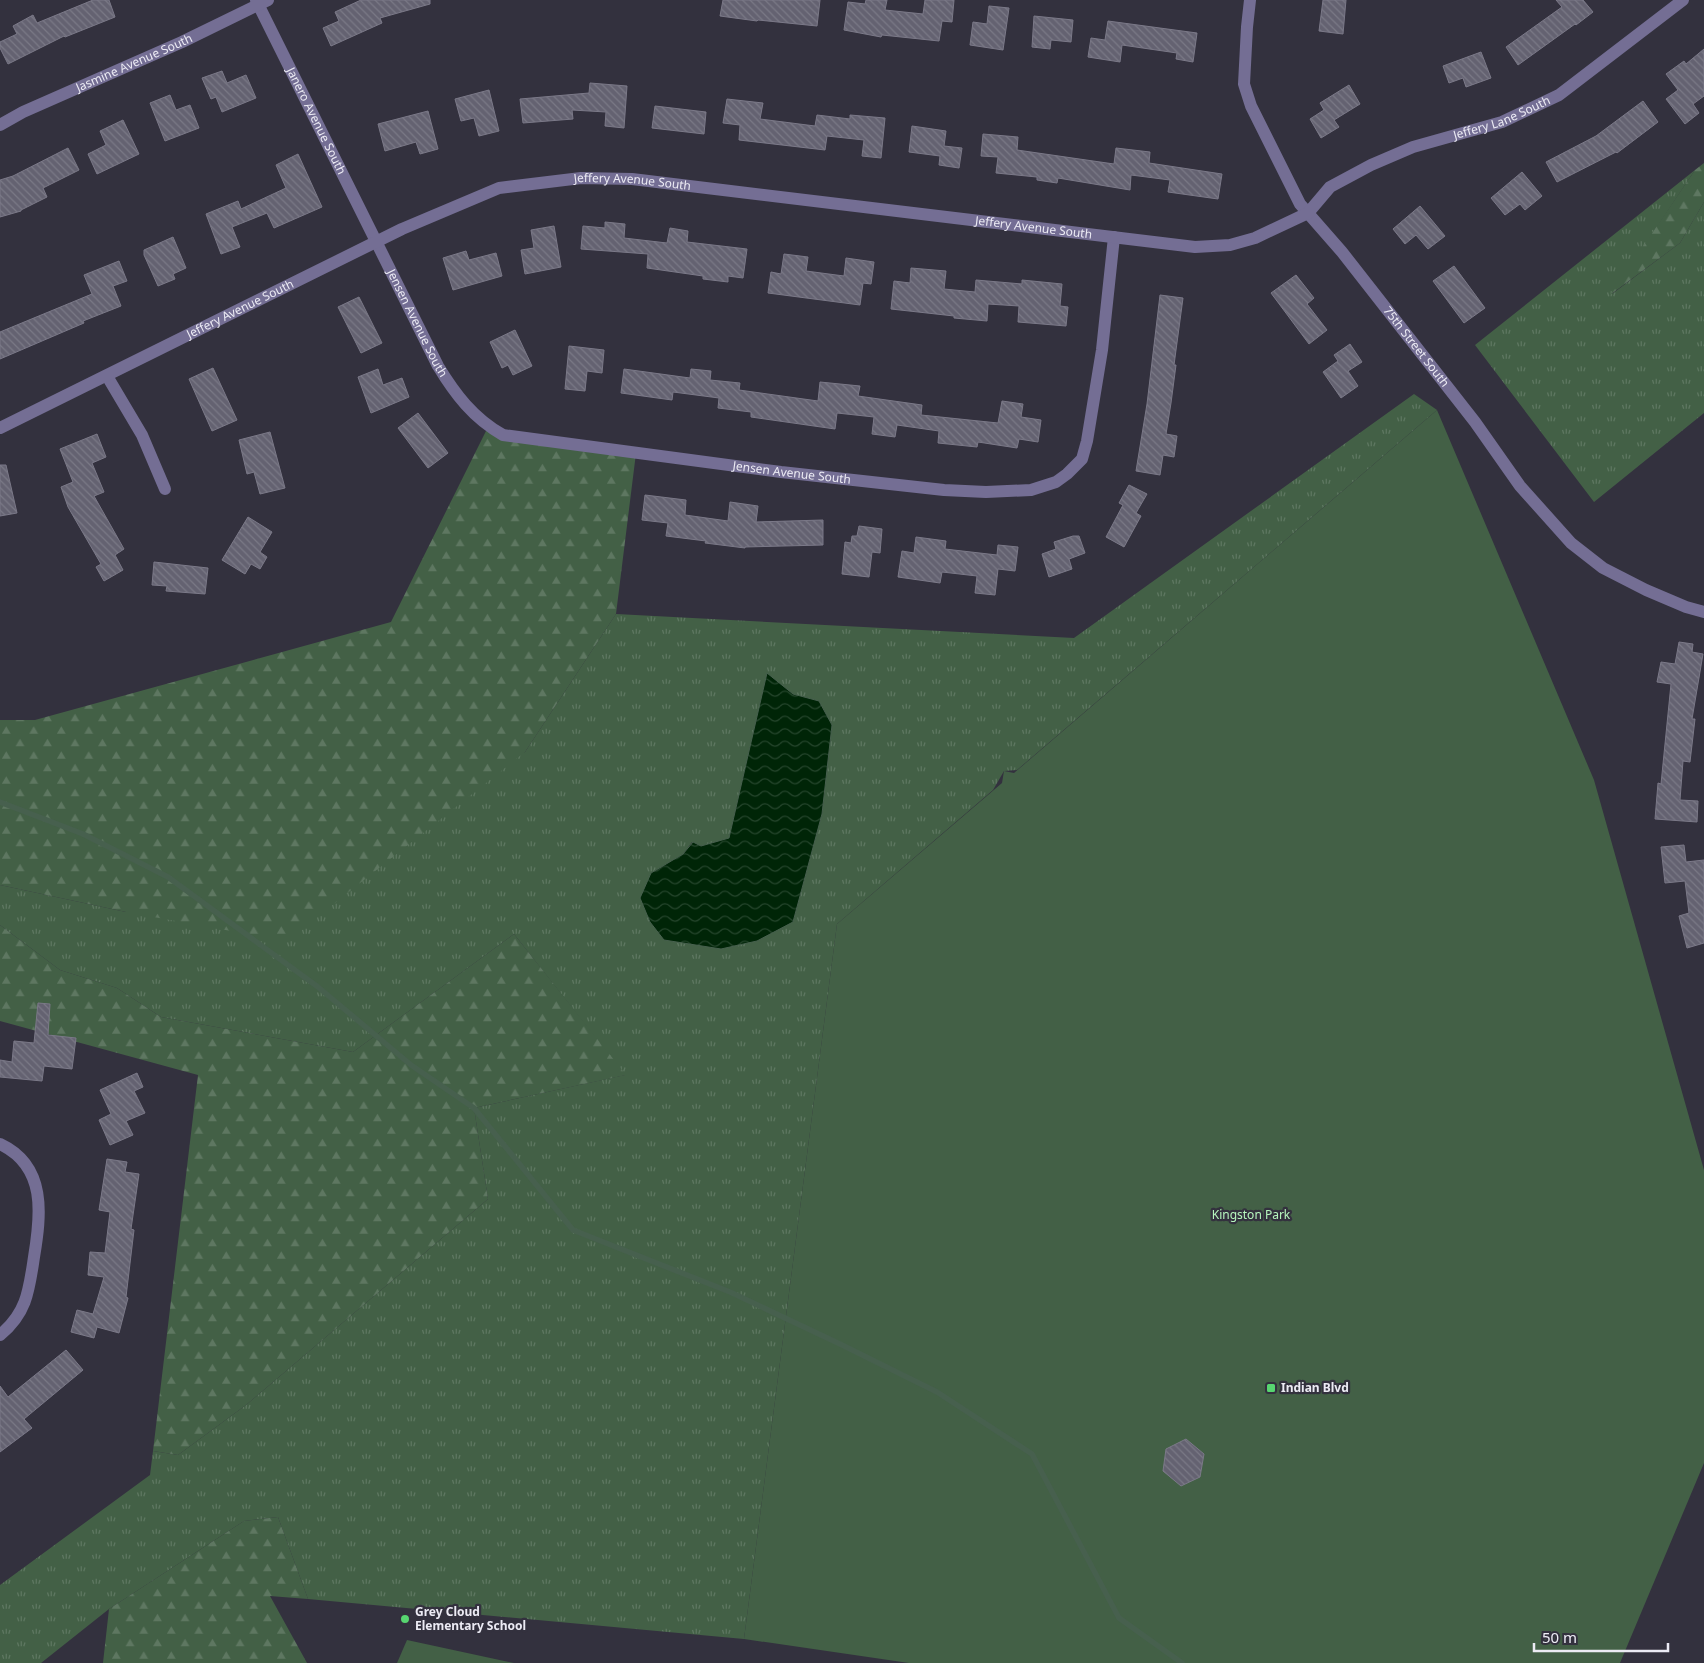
<svg xmlns="http://www.w3.org/2000/svg" width="1704" height="1663" font-family="'Noto Sans',sans-serif">
<style>
.grass{fill:url(#grass-tufts);fill-rule:evenodd}
.forest{fill:url(#forest-firs)}
.park{fill:#436046}
.water{fill:url(#water-waves);stroke:#47604e}
.lines{fill:none;stroke-linecap:round;stroke-linejoin:round}
.stream{stroke:#47604e;stroke-width:5.5}
.building{fill:url(#building-back-hatch);stroke:#7b7988}
.minor{stroke:#746e94;stroke-width:12}
.poi-dot{fill:#57d570;stroke:#33313e;stroke-width:2}
.labels{text-anchor:middle;stroke-width:4.5;stroke-linejoin:round;paint-order:stroke}
.street-label{font-size:12px;fill:#ecebf4;stroke:#33313e}
.park-label{font-size:12px;fill:#b6f6bd;stroke:#33313e}
.poi-label{font-size:12px;font-weight:bold;fill:#ecebf4;stroke:#33313e;text-anchor:start}
</style>
<defs>
<pattern id="grass-tufts" width="24" height="20" patternUnits="userSpaceOnUse" patternTransform="scale(1.25)"><rect width="24" height="20" fill="#436046"/><path d="M3 7l-1-3M5 7V3M7 7l1-3M15 17l-1-3M17 17v-4M19 17l1-3" fill="none" stroke="#5e7761"/></pattern>
<pattern id="forest-firs" width="22" height="20" patternUnits="userSpaceOnUse" patternTransform="scale(1.25)"><rect width="22" height="20" fill="#436046"/><path d="M5 1l3.5 6h-7zM16 11l3.5 6h-7z" fill="#5e7761"/></pattern>
<pattern id="water-waves" width="16" height="10" patternUnits="userSpaceOnUse" patternTransform="scale(1.25)"><rect width="16" height="10" fill="#002507"/><path d="M0 5q4-4 8 0t8 0" fill="none" stroke="#25452c"/></pattern>
<pattern id="building-back-hatch" width="6" height="6" patternUnits="userSpaceOnUse" patternTransform="scale(1.25)"><rect width="6" height="6" fill="#646271"/><path d="M-1 5l2 2M0 0l6 6M5-1l2 2" fill="none" stroke="#7a7986"/></pattern>
</defs>
<rect width="100%" height="100%" fill="#33313e"/>
<g class="grass">
<path d="M 1695,170 L 1612,294 L 1680,243 L 1704,202 L 1704,413 L 1594,502 L 1475,345 Z"/>
<path d="M 1414,394 L 1437,410 L 1017,770 L 1004,771 L 993,790 L 837,924 L 744,1639 L 308,1599 L 278,1517 L 244,1521 L 109,1609 L 41,1663 L 0,1663 L 0,1585 L 150,1475 L 153,1451 L 178,1455 L 246,1405 L 488,1199 L 474,1108 L 625,1075 L 514,934 L 353,1052 L 161,1017 L 117,988 L 60,970 L 0,925 L 0,885 L 126,912 L 525,752 L 616,614 L 1074,638 ZM 767,674 L 793,694 L 819,701 L 832,725 L 822,814 L 793,922 L 651,873 L 683,854 L 692,842 L 701,846 L 729,838 Z"/>
</g>
<g class="forest">
<path d="M 1704,163 L 1704,202 L 1680,243 L 1610,295 L 1695,170 Z"/>
<path d="M 488,427 L 636,453 L 616,614 L 525,752 L 287,941 L 126,912 L 0,885 L 0,720 L 35,720 L 391,622 Z"/>
<path d="M 0,925 L 60,970 L 117,988 L 161,1017 L 353,1052 L 514,934 L 626,1075 L 474,1108 L 488,1199 L 246,1405 L 178,1455 L 153,1451 L 198,1075 L 0,1021 Z"/>
<path d="M 278,1517 L 308,1599 L 270,1596 L 307,1663 L 103,1663 L 109,1609 L 244,1521 Z"/>
</g>
<g class="park">
<path d="M 1437,410 L 1594,780 L 1704,1170 L 1704,1463 L 1620,1663 L 909,1663 L 744,1639 L 837,924 L 1002,783 L 1004,771 L 1014,773 Z"/>
<path d="M 407,1640 L 514,1663 L 397,1663 Z"/>
</g>
<path class="water" d="M 767,673 L 793,694 L 819,701 L 832,725 L 822,814 L 793,922 L 757,941 L 721,949 L 664,940 L 650,922 L 640,898 L 651,873 L 683,854 L 693,842 L 701,846 L 729,838 Z"/>
<g class="lines">
<path class="stream" d="M 0,802 L 83,834 L 168,877 L 318,987 L 411,1065 L 474,1108 L 573,1230 L 730,1292 L 840,1344 L 937,1392 L 1032,1454 L 1119,1618 L 1182,1663"/>
</g>
<g class="building">
<path d="M 93,0 L 109,0 L 115,17 L 65,37 L 64,36 L 8,64 L 0,48 L 0,42 L 17,34 L 13,26 L 33,15 L 37,23 Z"/>
<path d="M 361,0 L 430,0 L 430,4 L 380,18 L 382,23 L 331,46 L 323,28 L 339,21 L 335,12 Z"/>
<path d="M 723,0 L 820,0 L 817,26 L 758,20 L 757,21 L 720,16 Z"/>
<path d="M 866,0 L 887,0 L 885,10 L 923,14 L 925,0 L 954,0 L 952,22 L 942,21 L 939,41 L 882,35 L 881,37 L 844,30 L 848,2 L 865,4 Z"/>
<path d="M 1323,0 L 1346,0 L 1343,34 L 1319,31 Z"/>
<path d="M 1556,0 L 1583,0 L 1593,12 L 1576,25 L 1575,24 L 1518,65 L 1506,47 L 1562,7 Z"/>
<path d="M 989,6 L 1009,8 L 1003,50 L 970,45 L 973,22 L 987,24 Z"/>
<path d="M 1034,16 L 1073,20 L 1071,42 L 1051,40 L 1050,49 L 1032,47 Z"/>
<path d="M 1108,21 L 1197,33 L 1193,62 L 1176,59 L 1177,53 L 1122,45 L 1120,62 L 1088,57 L 1091,38 L 1105,40 Z"/>
<path d="M 1704,49 L 1704,96 L 1693,104 L 1699,113 L 1685,124 L 1666,99 L 1678,90 L 1666,74 L 1684,61 L 1686,64 Z"/>
<path d="M 1481,52 L 1491,78 L 1466,87 L 1463,78 L 1449,83 L 1443,66 Z"/>
<path d="M 222,71 L 227,83 L 246,75 L 256,98 L 222,112 L 216,97 L 211,99 L 202,78 Z"/>
<path d="M 590,83 L 627,86 L 624,128 L 605,126 L 606,112 L 572,110 L 573,119 L 523,123 L 520,99 L 589,93 Z"/>
<path d="M 1349,85 L 1360,104 L 1334,120 L 1339,127 L 1321,138 L 1310,119 L 1324,110 L 1320,103 Z"/>
<path d="M 489,90 L 499,131 L 479,136 L 474,118 L 461,121 L 455,99 Z"/>
<path d="M 170,95 L 176,110 L 190,105 L 199,128 L 165,141 L 150,103 Z"/>
<path d="M 727,99 L 763,103 L 760,119 L 815,126 L 817,115 L 850,119 L 850,115 L 885,118 L 881,158 L 862,156 L 864,140 L 827,136 L 825,150 L 739,140 L 740,125 L 723,123 Z"/>
<path d="M 1643,101 L 1658,122 L 1617,153 L 1616,152 L 1557,182 L 1546,162 L 1596,136 Z"/>
<path d="M 655,106 L 706,112 L 704,134 L 652,128 Z"/>
<path d="M 428,111 L 438,149 L 420,154 L 416,142 L 385,151 L 378,124 Z"/>
<path d="M 123,120 L 139,154 L 97,174 L 88,154 L 106,145 L 100,131 Z"/>
<path d="M 912,126 L 946,131 L 944,146 L 962,148 L 959,168 L 939,165 L 940,156 L 909,152 Z"/>
<path d="M 983,134 L 1018,137 L 1017,150 L 1114,164 L 1116,148 L 1150,152 L 1149,163 L 1222,174 L 1218,199 L 1168,192 L 1170,180 L 1131,175 L 1130,190 L 1058,178 L 1057,183 L 1037,180 L 1037,177 L 996,173 L 998,157 L 981,156 Z"/>
<path d="M 68,148 L 79,170 L 43,188 L 47,197 L 21,210 L 21,211 L 0,217 L 0,180 L 13,176 Z"/>
<path d="M 298,154 L 322,207 L 274,228 L 267,213 L 232,227 L 240,247 L 221,254 L 206,214 L 238,201 L 241,209 L 286,188 L 276,165 Z"/>
<path d="M 1522,172 L 1542,196 L 1525,210 L 1520,204 L 1505,215 L 1491,198 Z"/>
<path d="M 1420,206 L 1445,236 L 1428,249 L 1416,235 L 1405,244 L 1393,229 Z"/>
<path d="M 605,222 L 625,224 L 624,238 L 667,243 L 670,228 L 688,231 L 687,242 L 747,249 L 743,278 L 728,276 L 728,282 L 703,279 L 703,276 L 647,268 L 648,254 L 581,249 L 583,226 L 605,228 Z"/>
<path d="M 554,226 L 561,267 L 525,274 L 521,250 L 534,248 L 531,230 Z"/>
<path d="M 173,237 L 186,268 L 173,274 L 175,279 L 158,286 L 144,255 L 144,250 Z"/>
<path d="M 466,251 L 469,260 L 496,253 L 502,276 L 453,290 L 443,258 Z"/>
<path d="M 784,254 L 808,257 L 806,271 L 844,276 L 846,258 L 874,262 L 871,284 L 863,283 L 860,305 L 768,293 L 771,272 L 781,274 Z"/>
<path d="M 119,261 L 127,281 L 113,286 L 121,306 L 83,321 L 84,323 L 0,359 L 0,332 L 92,294 L 84,275 Z"/>
<path d="M 1454,266 L 1485,308 L 1464,323 L 1433,281 Z"/>
<path d="M 911,268 L 946,271 L 944,289 L 975,292 L 976,280 L 1022,284 L 1022,280 L 1062,284 L 1060,306 L 1068,307 L 1066,326 L 1018,322 L 1019,306 L 988,304 L 987,321 L 954,318 L 954,316 L 891,309 L 894,281 L 910,283 Z"/>
<path d="M 1296,275 L 1314,298 L 1307,304 L 1327,330 L 1309,344 L 1271,293 Z"/>
<path d="M 1160,295 L 1183,298 L 1174,365 L 1176,365 L 1171,403 L 1166,434 L 1177,436 L 1174,457 L 1163,455 L 1160,475 L 1136,471 L 1147,404 Z"/>
<path d="M 359,297 L 382,343 L 361,353 L 338,307 Z"/>
<path d="M 515,330 L 532,366 L 513,375 L 508,365 L 502,368 L 490,342 Z"/>
<path d="M 1350,344 L 1362,362 L 1348,371 L 1358,386 L 1341,398 L 1323,372 L 1338,361 L 1334,355 Z"/>
<path d="M 569,346 L 604,350 L 602,373 L 587,371 L 585,391 L 565,389 Z"/>
<path d="M 213,368 L 237,420 L 212,431 L 189,379 Z"/>
<path d="M 378,369 L 383,385 L 402,378 L 409,397 L 371,413 L 358,377 Z"/>
<path d="M 624,369 L 690,378 L 691,369 L 711,371 L 710,380 L 740,383 L 739,390 L 818,401 L 820,382 L 860,386 L 858,396 L 922,405 L 921,415 L 998,423 L 1002,401 L 1023,404 L 1021,417 L 1041,420 L 1038,442 L 1019,439 L 1017,448 L 978,442 L 977,447 L 938,443 L 939,431 L 897,425 L 895,437 L 872,434 L 874,417 L 837,413 L 835,429 L 751,417 L 751,412 L 718,408 L 719,398 L 673,392 L 672,400 L 621,393 Z"/>
<path d="M 418,413 L 448,453 L 428,468 L 398,428 Z"/>
<path d="M 270,432 L 285,488 L 260,494 L 254,472 L 247,474 L 239,440 Z"/>
<path d="M 97,434 L 106,457 L 92,463 L 104,492 L 94,496 L 124,549 L 115,555 L 123,570 L 104,581 L 96,567 L 101,564 L 68,507 L 61,487 L 73,482 L 60,449 Z"/>
<path d="M 0,465 L 6,465 L 17,513 L 0,516 Z"/>
<path d="M 1129,485 L 1147,494 L 1136,513 L 1141,516 L 1124,547 L 1106,537 L 1123,505 L 1119,503 Z"/>
<path d="M 645,495 L 686,500 L 685,515 L 728,521 L 730,502 L 758,506 L 756,522 L 823,520 L 823,545 L 745,547 L 745,548 L 705,543 L 706,541 L 666,536 L 668,523 L 642,520 Z"/>
<path d="M 248,517 L 272,532 L 260,552 L 267,557 L 260,569 L 251,564 L 245,574 L 222,560 Z"/>
<path d="M 859,526 L 882,529 L 880,553 L 872,552 L 869,577 L 842,574 L 845,542 L 851,543 L 852,536 L 857,536 Z"/>
<path d="M 1073,536 L 1079,536 L 1085,553 L 1069,559 L 1072,569 L 1049,577 L 1042,554 L 1056,549 L 1054,542 Z"/>
<path d="M 916,537 L 946,541 L 945,549 L 997,555 L 998,545 L 1018,547 L 1015,571 L 998,569 L 995,595 L 975,593 L 977,576 L 942,572 L 940,583 L 898,577 L 902,551 L 914,553 Z"/>
<path d="M 154,562 L 208,568 L 205,594 L 166,591 L 167,586 L 152,585 Z"/>
<path d="M 1679,642 L 1693,644 L 1692,652 L 1703,654 L 1692,719 L 1695,719 L 1690,762 L 1683,761 L 1680,800 L 1698,801 L 1697,822 L 1655,819 L 1658,783 L 1661,784 L 1671,684 L 1657,682 L 1661,662 L 1675,664 Z"/>
<path d="M 1684,845 L 1686,862 L 1704,860 L 1704,943 L 1687,948 L 1679,916 L 1689,913 L 1685,881 L 1665,883 L 1661,847 Z"/>
<path d="M 38,1003 L 50,1004 L 48,1035 L 76,1038 L 72,1069 L 44,1066 L 42,1081 L 0,1077 L 0,1060 L 12,1062 L 14,1041 L 34,1043 Z"/>
<path d="M 137,1073 L 143,1087 L 134,1091 L 145,1113 L 126,1121 L 133,1135 L 110,1145 L 99,1120 L 111,1114 L 100,1090 Z"/>
<path d="M 107,1159 L 127,1162 L 125,1172 L 139,1174 L 131,1229 L 134,1230 L 126,1297 L 128,1298 L 119,1333 L 97,1327 L 94,1338 L 71,1332 L 77,1310 L 93,1314 L 104,1277 L 88,1275 L 90,1252 L 105,1253 L 110,1212 L 99,1210 Z"/>
<path d="M 66,1350 L 83,1370 L 24,1419 L 32,1428 L 0,1452 L 0,1386 L 8,1397 Z"/>
<path d="M 1186,1439 L 1204,1454 L 1200,1477 L 1181,1486 L 1163,1471 L 1166,1449 Z"/>
</g>
<g class="lines">
<g class="minor">
<path id="s1" d="M 256,0 L 438,366 C 455,394 473,418 503,435 L 781,472 L 944,490 L 986,492 L 1031,490 L 1056,482 L 1067,474 L 1082,459 L 1087,441 L 1102,350 L 1114,237"/>
<path id="s2" d="M 1250,0 L 1247,27 L 1244,84 L 1251,106 L 1300,204 L 1342,252 L 1475,422 L 1520,486 L 1571,543 L 1603,568 L 1646,590 L 1686,607 L 1704,612"/>
<path id="s3" d="M 0,125 L 23,112 L 182,42 L 268,0"/>
<path d="M 107,376 L 142,435 L 165,489"/>
<path id="s4" d="M 0,428 L 402,229 L 499,188 L 581,178 L 632,179 L 1195,247 L 1230,245 L 1255,238 L 1308,213 L 1330,187 L 1371,165 L 1413,147 L 1502,122 L 1559,95 L 1683,0"/>
<path d="M 0,1144 C 47,1166 41,1215 34,1257 C 29,1290 27,1313 0,1335"/>
</g>
</g>
<g class="poi-dot">
<rect x="1266" y="1383" width="10" height="10" rx="2.5"/>
<circle cx="405" cy="1619" r="5"/>
</g>
<g class="labels">
<g class="street-label">
<text dy="4" stroke="none"><textPath href="#s3" startOffset="148">Jasmine Avenue South</textPath></text>
<text dy="4" stroke="none"><textPath href="#s4" startOffset="1594">Jeffery Lane South</textPath></text>
<text dy="4" stroke="none"><textPath href="#s1" startOffset="135">Janero Avenue South</textPath></text>
<text dy="4" stroke="none"><textPath href="#s4" startOffset="688">Jeffery Avenue South</textPath></text>
<text dy="4" stroke="none"><textPath href="#s4" startOffset="1092">Jeffery Avenue South</textPath></text>
<text dy="4" stroke="none"><textPath href="#s4" startOffset="268">Jeffery Avenue South</textPath></text>
<text dy="4" stroke="none"><textPath href="#s1" startOffset="361">Jensen Avenue South</textPath></text>
<text dy="4" stroke="none"><textPath href="#s2" startOffset="401">75th Street South</textPath></text>
<text dy="4" stroke="none"><textPath href="#s1" startOffset="796">Jensen Avenue South</textPath></text>
</g>
<g class="park-label">
<text x="1251" y="1219">Kingston Park</text>
</g>
<g class="poi-label">
<text x="1281" y="1392">Indian Blvd</text>
<text x="415" y="1616">Grey Cloud<tspan x="415" dy="14">Elementary School</tspan></text>
</g>
</g>
<path d="M1534 1643v8h134v-8" fill="none" stroke="#ecebf4" stroke-width="2.5"/>
<text x="1542" y="1643" font-size="15" fill="#ecebf4" stroke="#33313e" stroke-width="4" paint-order="stroke">50 m</text>
</svg>
